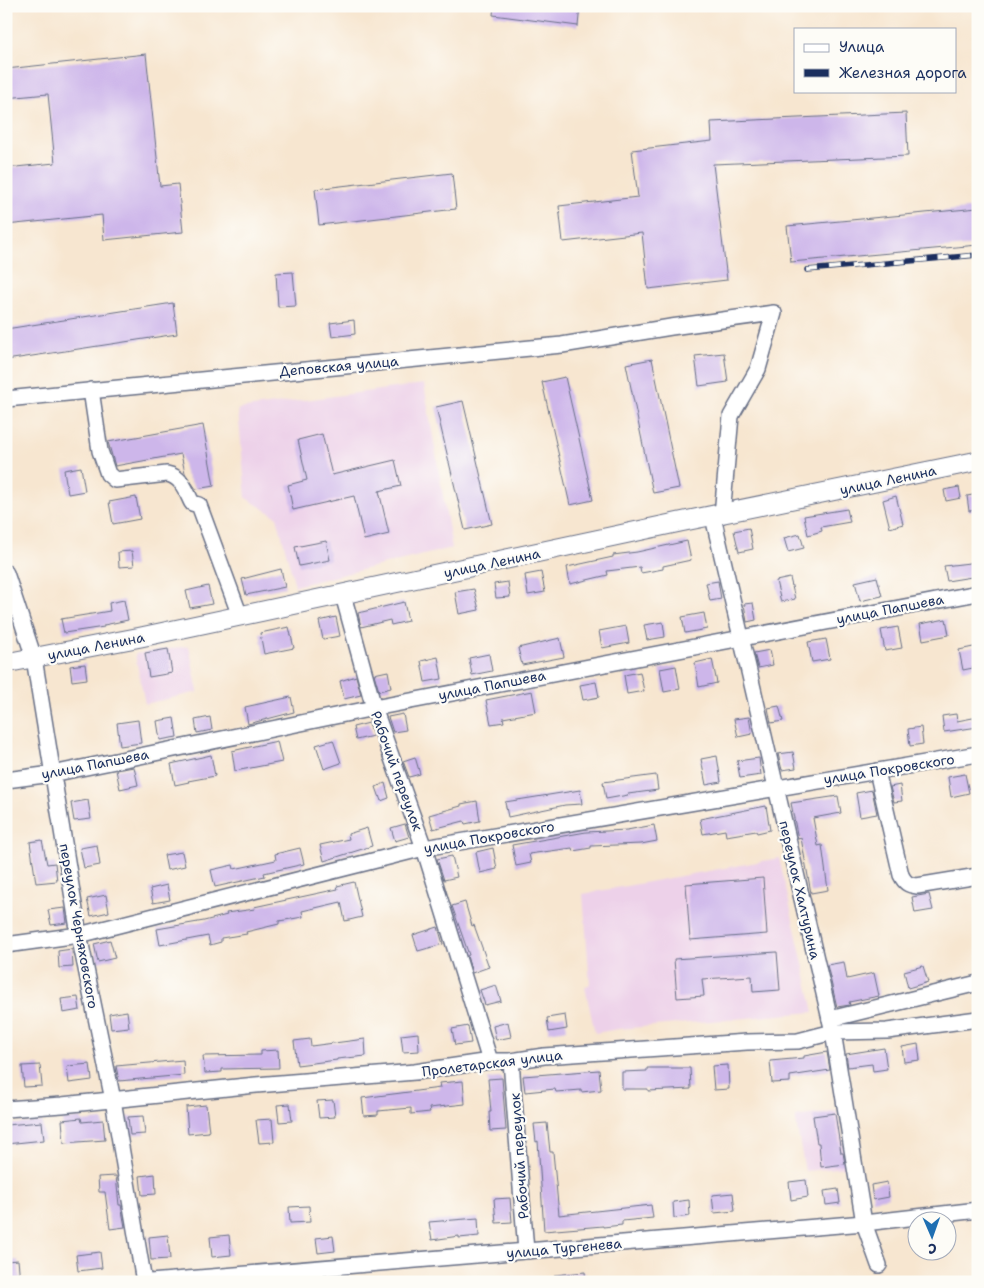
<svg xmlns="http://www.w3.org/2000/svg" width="984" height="1288" font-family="'Shantell Sans',sans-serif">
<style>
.built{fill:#edd1e9}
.building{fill:#cdb6ea}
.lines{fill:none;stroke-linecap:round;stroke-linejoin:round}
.minor-casing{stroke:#686f86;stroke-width:18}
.major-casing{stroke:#686f86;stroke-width:21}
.minor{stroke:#fff;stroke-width:15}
.major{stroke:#fff;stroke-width:19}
.rail-casing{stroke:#1b2f5e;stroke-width:5.5}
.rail{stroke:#fdfcf7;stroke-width:4;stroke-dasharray:11;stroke-linecap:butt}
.labels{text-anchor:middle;stroke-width:4.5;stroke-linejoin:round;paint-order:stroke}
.street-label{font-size:14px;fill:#1b2f5e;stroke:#fdfcf7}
</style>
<rect width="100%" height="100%" fill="#fdfcf7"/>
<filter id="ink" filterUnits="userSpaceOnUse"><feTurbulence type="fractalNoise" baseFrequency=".02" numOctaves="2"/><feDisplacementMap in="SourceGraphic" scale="10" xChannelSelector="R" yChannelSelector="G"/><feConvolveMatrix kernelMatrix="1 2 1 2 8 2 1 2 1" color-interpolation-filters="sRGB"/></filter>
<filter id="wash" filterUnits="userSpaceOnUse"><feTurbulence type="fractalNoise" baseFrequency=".0096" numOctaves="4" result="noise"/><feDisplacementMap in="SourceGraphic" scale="20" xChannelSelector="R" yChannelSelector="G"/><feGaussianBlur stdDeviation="1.12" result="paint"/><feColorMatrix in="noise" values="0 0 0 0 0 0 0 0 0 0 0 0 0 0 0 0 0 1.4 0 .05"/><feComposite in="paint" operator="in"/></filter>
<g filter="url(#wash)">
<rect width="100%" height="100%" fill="#f7e6d0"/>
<g class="built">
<path d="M 424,384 L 452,548 L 295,586 L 277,517 L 246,498 L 238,409 Z"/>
<path d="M 189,646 L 198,692 L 145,704 L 135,654 Z"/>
<path d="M 779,858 L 814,1012 L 619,1029 L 595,1033 L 585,987 L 590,984 L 583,894 Z"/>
<path d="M 837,1111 L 848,1167 L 805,1171 L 795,1117 Z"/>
</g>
<g id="blocks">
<g class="building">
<path d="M 494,6 L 580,6 L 578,26 L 493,15 Z"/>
<path d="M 146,54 L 160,186 L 178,184 L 183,232 L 104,240 L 102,215 L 6,225 L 6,168 L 55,163 L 48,94 L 6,98 L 6,69 Z"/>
<path d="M 906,113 L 908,156 L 713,164 L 727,280 L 648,289 L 642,233 L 563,242 L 559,206 L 638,197 L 632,150 L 712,141 L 711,122 Z"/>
<path d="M 452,173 L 456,209 L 319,225 L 315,189 Z"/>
<path d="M 978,208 L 978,245 L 791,262 L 787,226 Z"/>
<path d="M 293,272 L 296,306 L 278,307 L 276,273 Z"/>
<path d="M 173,303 L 177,334 L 6,360 L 6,329 Z"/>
<path d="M 354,320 L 355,334 L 332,337 L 330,323 Z"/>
<path d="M 724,353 L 728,382 L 699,386 L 695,356 Z"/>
<path d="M 652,359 L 679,488 L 653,493 L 626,364 Z"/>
<path d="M 565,377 L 593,500 L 570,505 L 542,382 Z"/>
<path d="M 463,401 L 492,524 L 465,530 L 436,407 Z"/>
<path d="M 203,425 L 214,486 L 196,489 L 185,473 L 181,454 L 115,466 L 108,442 Z"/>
<path d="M 322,434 L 332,475 L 395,460 L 401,486 L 379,491 L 389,534 L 364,540 L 354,496 L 293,510 L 288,485 L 307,480 L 298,440 Z"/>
<path d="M 81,467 L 85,491 L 68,494 L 64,470 Z"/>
<path d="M 959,487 L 961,498 L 946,501 L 944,490 Z"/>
<path d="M 978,494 L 978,510 L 969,511 L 967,496 Z"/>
<path d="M 896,496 L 903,524 L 890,528 L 883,500 Z"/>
<path d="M 136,497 L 140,519 L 113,524 L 109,502 Z"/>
<path d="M 847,509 L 850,522 L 821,527 L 822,531 L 808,535 L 804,516 Z"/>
<path d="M 749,528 L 753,549 L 739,552 L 734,531 Z"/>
<path d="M 800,534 L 804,548 L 788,552 L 784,538 Z"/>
<path d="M 326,541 L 330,560 L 299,566 L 295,547 Z"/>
<path d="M 687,541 L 691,560 L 663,566 L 663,569 L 641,573 L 640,567 L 607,571 L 608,575 L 570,584 L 567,567 L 613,557 L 613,555 L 637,552 Z"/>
<path d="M 132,551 L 134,566 L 119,567 L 118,552 Z"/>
<path d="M 978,562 L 978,576 L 947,581 L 944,566 Z"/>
<path d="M 281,569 L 285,587 L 246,595 L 242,579 Z"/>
<path d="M 541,572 L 545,592 L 528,595 L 525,575 Z"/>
<path d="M 877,577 L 882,596 L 860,601 L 855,582 Z"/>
<path d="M 790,578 L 795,599 L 781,602 L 776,581 Z"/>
<path d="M 718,581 L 721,599 L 710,601 L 706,583 Z"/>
<path d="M 508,582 L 510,597 L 496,598 L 494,584 Z"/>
<path d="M 208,586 L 212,604 L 190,608 L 186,591 Z"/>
<path d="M 474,589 L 479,610 L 459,614 L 455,592 Z"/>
<path d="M 124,600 L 128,620 L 104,625 L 104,627 L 64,633 L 61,619 L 110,611 L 109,603 Z"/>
<path d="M 404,602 L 408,621 L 391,625 L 390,620 L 361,627 L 358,613 Z"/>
<path d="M 753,603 L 756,620 L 747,622 L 744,604 Z"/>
<path d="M 704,613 L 707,629 L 685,633 L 682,617 Z"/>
<path d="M 336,617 L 340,636 L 323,639 L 319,621 Z"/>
<path d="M 946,619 L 949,635 L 923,640 L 920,624 Z"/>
<path d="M 663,622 L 665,637 L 647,640 L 644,625 Z"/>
<path d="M 626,626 L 629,643 L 602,648 L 599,631 Z"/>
<path d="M 289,627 L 294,648 L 264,654 L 260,633 Z"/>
<path d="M 898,627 L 902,648 L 885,651 L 881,630 Z"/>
<path d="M 560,638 L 564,657 L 522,665 L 518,648 Z"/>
<path d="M 826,639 L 830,659 L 812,662 L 808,642 Z"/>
<path d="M 978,646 L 978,667 L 963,670 L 959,650 Z"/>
<path d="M 168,649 L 172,673 L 149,677 L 145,653 Z"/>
<path d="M 770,650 L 773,665 L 758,668 L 754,653 Z"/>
<path d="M 489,654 L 492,671 L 472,675 L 469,658 Z"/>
<path d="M 438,657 L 442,679 L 425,682 L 421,661 Z"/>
<path d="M 712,659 L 717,683 L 699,687 L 695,663 Z"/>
<path d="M 85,664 L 87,679 L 72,681 L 70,666 Z"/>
<path d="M 676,666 L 680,689 L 664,692 L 660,669 Z"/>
<path d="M 388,671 L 391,688 L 379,691 L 374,674 Z"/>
<path d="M 640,672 L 644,691 L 627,694 L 624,675 Z"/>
<path d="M 356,676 L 361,695 L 344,699 L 340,681 Z"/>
<path d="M 596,682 L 599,697 L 583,700 L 580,685 Z"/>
<path d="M 532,691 L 536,712 L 503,718 L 504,722 L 491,724 L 486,700 Z"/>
<path d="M 291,697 L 294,712 L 248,724 L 245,707 Z"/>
<path d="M 779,706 L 783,721 L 771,723 L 768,708 Z"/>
<path d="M 403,714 L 406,730 L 393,732 L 388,717 Z"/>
<path d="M 956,714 L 957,721 L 978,717 L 978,727 L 944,732 L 942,716 Z"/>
<path d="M 210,717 L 212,730 L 197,733 L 195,720 Z"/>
<path d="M 749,717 L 752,734 L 738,737 L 734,719 Z"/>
<path d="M 174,718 L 177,737 L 160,740 L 157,721 Z"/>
<path d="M 138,720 L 141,743 L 120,746 L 117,723 Z"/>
<path d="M 369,723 L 373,736 L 356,740 L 353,727 Z"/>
<path d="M 921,727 L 923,744 L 910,746 L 908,729 Z"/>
<path d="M 333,740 L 341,763 L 324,769 L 316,745 Z"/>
<path d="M 277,741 L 282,762 L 235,771 L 232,751 Z"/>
<path d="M 793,752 L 796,768 L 782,770 L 778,754 Z"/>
<path d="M 211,755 L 215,776 L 188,781 L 189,782 L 175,785 L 171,764 Z"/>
<path d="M 717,756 L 721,782 L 706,785 L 701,759 Z"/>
<path d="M 415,757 L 420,774 L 409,777 L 403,761 Z"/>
<path d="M 759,758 L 761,775 L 740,778 L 737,761 Z"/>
<path d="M 134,767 L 138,785 L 120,789 L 116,770 Z"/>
<path d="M 965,774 L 969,793 L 951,797 L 948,777 Z"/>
<path d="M 656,775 L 658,790 L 628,794 L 628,795 L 606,799 L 603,782 Z"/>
<path d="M 385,783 L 389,798 L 381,801 L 376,787 Z"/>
<path d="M 900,785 L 902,801 L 894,802 L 890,787 Z"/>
<path d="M 580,790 L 582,804 L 565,805 L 508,817 L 505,802 Z"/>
<path d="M 872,790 L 877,814 L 860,817 L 856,793 Z"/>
<path d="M 838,796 L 841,813 L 813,818 L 818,846 L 822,845 L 828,890 L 811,893 L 801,838 L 798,839 L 791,803 Z"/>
<path d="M 88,800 L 91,819 L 74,821 L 71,803 Z"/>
<path d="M 477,801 L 480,821 L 465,824 L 464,821 L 433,829 L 429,815 L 461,806 L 461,804 Z"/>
<path d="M 766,806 L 770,830 L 757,833 L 756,831 L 726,836 L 725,830 L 703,834 L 700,819 Z"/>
<path d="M 405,824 L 409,837 L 395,841 L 391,828 Z"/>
<path d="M 654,825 L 657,841 L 641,844 L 591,846 L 591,848 L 573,851 L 572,848 L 529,854 L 531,863 L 516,866 L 512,845 L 586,832 L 627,830 Z"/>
<path d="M 367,828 L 372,846 L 324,861 L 320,845 L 349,839 L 348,834 Z"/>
<path d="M 42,840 L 47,864 L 55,863 L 57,881 L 36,883 L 30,842 Z"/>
<path d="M 97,845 L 100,865 L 84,868 L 80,848 Z"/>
<path d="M 300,848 L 304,864 L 264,873 L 265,876 L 215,887 L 211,870 L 233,865 L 234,869 L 276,860 L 275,854 Z"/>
<path d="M 493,848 L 497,869 L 480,873 L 476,852 Z"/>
<path d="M 182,852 L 185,866 L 167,870 L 164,855 Z"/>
<path d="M 452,856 L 457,877 L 444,880 L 437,859 Z"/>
<path d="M 763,878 L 767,934 L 690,940 L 686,884 Z"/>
<path d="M 354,882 L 362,917 L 345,921 L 341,902 L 302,911 L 303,917 L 279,921 L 279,924 L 246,932 L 247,934 L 221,938 L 221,942 L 210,945 L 208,936 L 160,945 L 157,929 L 204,921 L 227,915 L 226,913 L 255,909 L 254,907 L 338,889 L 337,886 Z"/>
<path d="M 167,885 L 170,900 L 153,903 L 150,889 Z"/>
<path d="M 929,894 L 933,910 L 915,913 L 912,897 Z"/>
<path d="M 106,895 L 109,912 L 91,916 L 87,899 Z"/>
<path d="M 465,902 L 472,926 L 474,925 L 489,967 L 472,973 L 467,956 L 469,955 L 452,906 Z"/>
<path d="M 65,908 L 67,923 L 51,925 L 48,910 Z"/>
<path d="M 438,927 L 443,944 L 418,951 L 413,935 Z"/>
<path d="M 110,940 L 115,958 L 98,962 L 94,944 Z"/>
<path d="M 72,949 L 73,967 L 59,968 L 58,951 Z"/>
<path d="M 777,952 L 780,990 L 753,992 L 752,976 L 702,979 L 704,996 L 677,998 L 674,959 Z"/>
<path d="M 844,962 L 847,979 L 874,973 L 879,996 L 849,1002 L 850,1005 L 837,1007 L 827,965 Z"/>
<path d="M 923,966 L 928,982 L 908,988 L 904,971 Z"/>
<path d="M 496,985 L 501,1001 L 485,1005 L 480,990 Z"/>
<path d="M 78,997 L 80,1010 L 63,1013 L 61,999 Z"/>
<path d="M 127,1011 L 129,1027 L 111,1029 L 109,1014 Z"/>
<path d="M 565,1015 L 567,1029 L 549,1032 L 547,1018 Z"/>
<path d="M 508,1022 L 511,1037 L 496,1040 L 493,1026 Z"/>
<path d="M 468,1026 L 471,1043 L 455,1045 L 452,1029 Z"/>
<path d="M 418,1033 L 419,1051 L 403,1052 L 401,1035 Z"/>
<path d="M 310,1039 L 311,1046 L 365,1039 L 366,1056 L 337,1059 L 337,1060 L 297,1065 L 294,1041 Z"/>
<path d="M 918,1044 L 920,1060 L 904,1062 L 902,1047 Z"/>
<path d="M 884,1048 L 887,1069 L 873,1071 L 872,1064 L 848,1067 L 846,1054 Z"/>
<path d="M 278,1050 L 279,1068 L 222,1069 L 222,1072 L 205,1073 L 203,1056 L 261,1055 L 261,1051 Z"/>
<path d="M 827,1052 L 830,1070 L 790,1076 L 790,1082 L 772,1083 L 770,1061 L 804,1058 L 804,1056 Z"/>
<path d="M 183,1060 L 184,1075 L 119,1081 L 116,1066 Z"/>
<path d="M 90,1064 L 92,1080 L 69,1083 L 67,1066 Z"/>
<path d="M 40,1065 L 42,1086 L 24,1087 L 22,1066 Z"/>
<path d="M 728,1065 L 729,1089 L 714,1090 L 712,1066 Z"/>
<path d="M 647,1068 L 690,1068 L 691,1089 L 648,1091 L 648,1089 L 622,1089 L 622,1072 L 647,1071 Z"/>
<path d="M 599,1070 L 601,1090 L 581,1092 L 581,1090 L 556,1092 L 555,1089 L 525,1092 L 523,1076 Z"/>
<path d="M 502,1078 L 506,1130 L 490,1131 L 489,1112 L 491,1112 L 488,1079 Z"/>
<path d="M 463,1081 L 465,1104 L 429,1108 L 430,1112 L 411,1114 L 411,1108 L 378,1111 L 378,1115 L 364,1116 L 362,1098 L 440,1088 L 439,1083 Z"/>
<path d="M 333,1100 L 335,1117 L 319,1118 L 317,1101 Z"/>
<path d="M 290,1104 L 292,1121 L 279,1122 L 277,1105 Z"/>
<path d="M 206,1105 L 209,1132 L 188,1134 L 186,1107 Z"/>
<path d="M 835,1113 L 841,1153 L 843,1153 L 845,1164 L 821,1167 L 819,1143 L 817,1143 L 813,1116 Z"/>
<path d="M 143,1116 L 145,1134 L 130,1135 L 128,1117 Z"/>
<path d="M 81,1118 L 82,1122 L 103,1120 L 105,1140 L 64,1143 L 62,1120 Z"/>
<path d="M 272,1119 L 274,1142 L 259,1143 L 256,1120 Z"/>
<path d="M 42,1122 L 44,1140 L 6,1144 L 6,1125 Z"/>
<path d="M 547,1123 L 550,1152 L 553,1152 L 559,1215 L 651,1205 L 653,1218 L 622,1221 L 622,1225 L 603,1227 L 603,1226 L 544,1231 L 538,1141 L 536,1142 L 534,1124 Z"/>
<path d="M 155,1174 L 156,1194 L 142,1195 L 140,1176 Z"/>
<path d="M 116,1176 L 119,1205 L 121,1205 L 125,1227 L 110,1229 L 105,1192 L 99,1192 L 98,1177 Z"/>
<path d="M 806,1180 L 808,1197 L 791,1200 L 789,1182 Z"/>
<path d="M 887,1182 L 889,1197 L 873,1200 L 871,1185 Z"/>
<path d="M 838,1189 L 840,1203 L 826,1205 L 824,1191 Z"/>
<path d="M 733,1193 L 735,1211 L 714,1213 L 712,1195 Z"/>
<path d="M 510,1198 L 512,1222 L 496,1223 L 494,1199 Z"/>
<path d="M 689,1200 L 690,1216 L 674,1218 L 673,1202 Z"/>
<path d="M 309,1206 L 310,1222 L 290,1223 L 289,1207 Z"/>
<path d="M 478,1218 L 479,1236 L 459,1238 L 459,1236 L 432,1240 L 429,1222 Z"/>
<path d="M 168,1235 L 170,1259 L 151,1260 L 149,1237 Z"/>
<path d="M 229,1235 L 231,1255 L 212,1257 L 210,1237 Z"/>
<path d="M 333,1236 L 335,1251 L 318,1253 L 316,1238 Z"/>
<path d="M 100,1252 L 102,1268 L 78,1271 L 76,1255 Z"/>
<path d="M 18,1260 L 20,1280 L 6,1281 L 6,1261 Z"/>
<path d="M 585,1272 L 586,1282 L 555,1282 L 555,1275 Z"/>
</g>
</g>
</g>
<g filter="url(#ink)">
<use href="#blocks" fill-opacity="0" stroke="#686f86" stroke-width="1"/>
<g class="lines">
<defs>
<g id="minor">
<path d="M 91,390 L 100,451 L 108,474 L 115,480 L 167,474 C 182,477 186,491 192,503 L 199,505 L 240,616"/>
<path d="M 6,399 L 562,345 L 671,327 L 774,313 L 758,369 L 731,416 L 722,515"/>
<path d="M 713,517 L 833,1032 L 864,1223 L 879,1265"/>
<path d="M 6,573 L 34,658 L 79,935 L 113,1100 L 144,1282"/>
<path d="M 343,595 L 374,708 L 424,848 L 490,1061"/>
<path d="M 877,771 L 901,875 C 905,883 908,885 917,886 L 978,876"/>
<path d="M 6,780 L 52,774 L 374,708 L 978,593"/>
<path d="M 6,945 L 79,935 L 424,848 L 978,754"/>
<path d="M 830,1019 L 978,983"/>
<path d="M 511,1061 L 526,1251"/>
<path d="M 6,1109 L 62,1105 L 256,1085 L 415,1072 L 490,1061 L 511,1061 L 544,1056 L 747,1042 L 798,1041 L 833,1032 L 887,1031 L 978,1019"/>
<path d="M 150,1282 L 864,1223 L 978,1210"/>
</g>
<path id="major" d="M 6,663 L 141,637 L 680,522 L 978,461"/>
</defs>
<use href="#minor" class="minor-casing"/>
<use href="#major" class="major-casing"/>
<use href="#minor" class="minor"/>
<use href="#major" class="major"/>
<defs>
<path id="rail" d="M 807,270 L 978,255"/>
</defs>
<use href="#rail" class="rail-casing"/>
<use href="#rail" class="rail"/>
</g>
</g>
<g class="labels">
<g class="street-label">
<text transform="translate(339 366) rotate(-5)" y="5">Деповская улица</text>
<text transform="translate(888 480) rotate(-12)" y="5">улица Ленина</text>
<text transform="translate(492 563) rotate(-12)" y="5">улица Ленина</text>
<text transform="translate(890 609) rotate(-11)" y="5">улица Папшева</text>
<text transform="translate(96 646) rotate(-11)" y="5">улица Ленина</text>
<text transform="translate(492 685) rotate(-11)" y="5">улица Папшева</text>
<text transform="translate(95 764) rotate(-11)" y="5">улица Папшева</text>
<text transform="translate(889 769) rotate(-9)" y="5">улица Покровского</text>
<text transform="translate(397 771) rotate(70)" y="5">Рабочий переулок</text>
<text transform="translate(489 837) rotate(-10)" y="5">улица Покровского</text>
<text transform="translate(800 890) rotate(77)" y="5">переулок Халтурина</text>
<text transform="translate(79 926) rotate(80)" y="5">переулок Черняховского</text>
<text transform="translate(492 1063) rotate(-7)" y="5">Пролетарская улица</text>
<text transform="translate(519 1156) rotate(-94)" y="5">Рабочий переулок</text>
<text transform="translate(564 1248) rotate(-5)" y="5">улица Тургенева</text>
</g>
</g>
<rect width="984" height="1288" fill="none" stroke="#fdfcf7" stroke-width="25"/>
<rect x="794" y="28" width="162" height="65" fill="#fdfcf7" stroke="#a3aaba"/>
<rect x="804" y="44" width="25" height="8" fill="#ffffff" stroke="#a3aaba"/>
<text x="839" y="52" font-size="15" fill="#1b2f5e">Улица</text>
<rect x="804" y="69" width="25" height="8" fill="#1b2f5e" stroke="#a3aaba"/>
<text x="839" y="78" font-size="15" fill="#1b2f5e">Железная дорога</text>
<g transform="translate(932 1236) rotate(178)"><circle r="24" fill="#fdfcf7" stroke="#a3aaba"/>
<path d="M0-4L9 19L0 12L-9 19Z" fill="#1f6fb2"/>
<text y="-8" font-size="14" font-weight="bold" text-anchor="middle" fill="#1b2f5e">С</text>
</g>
</svg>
